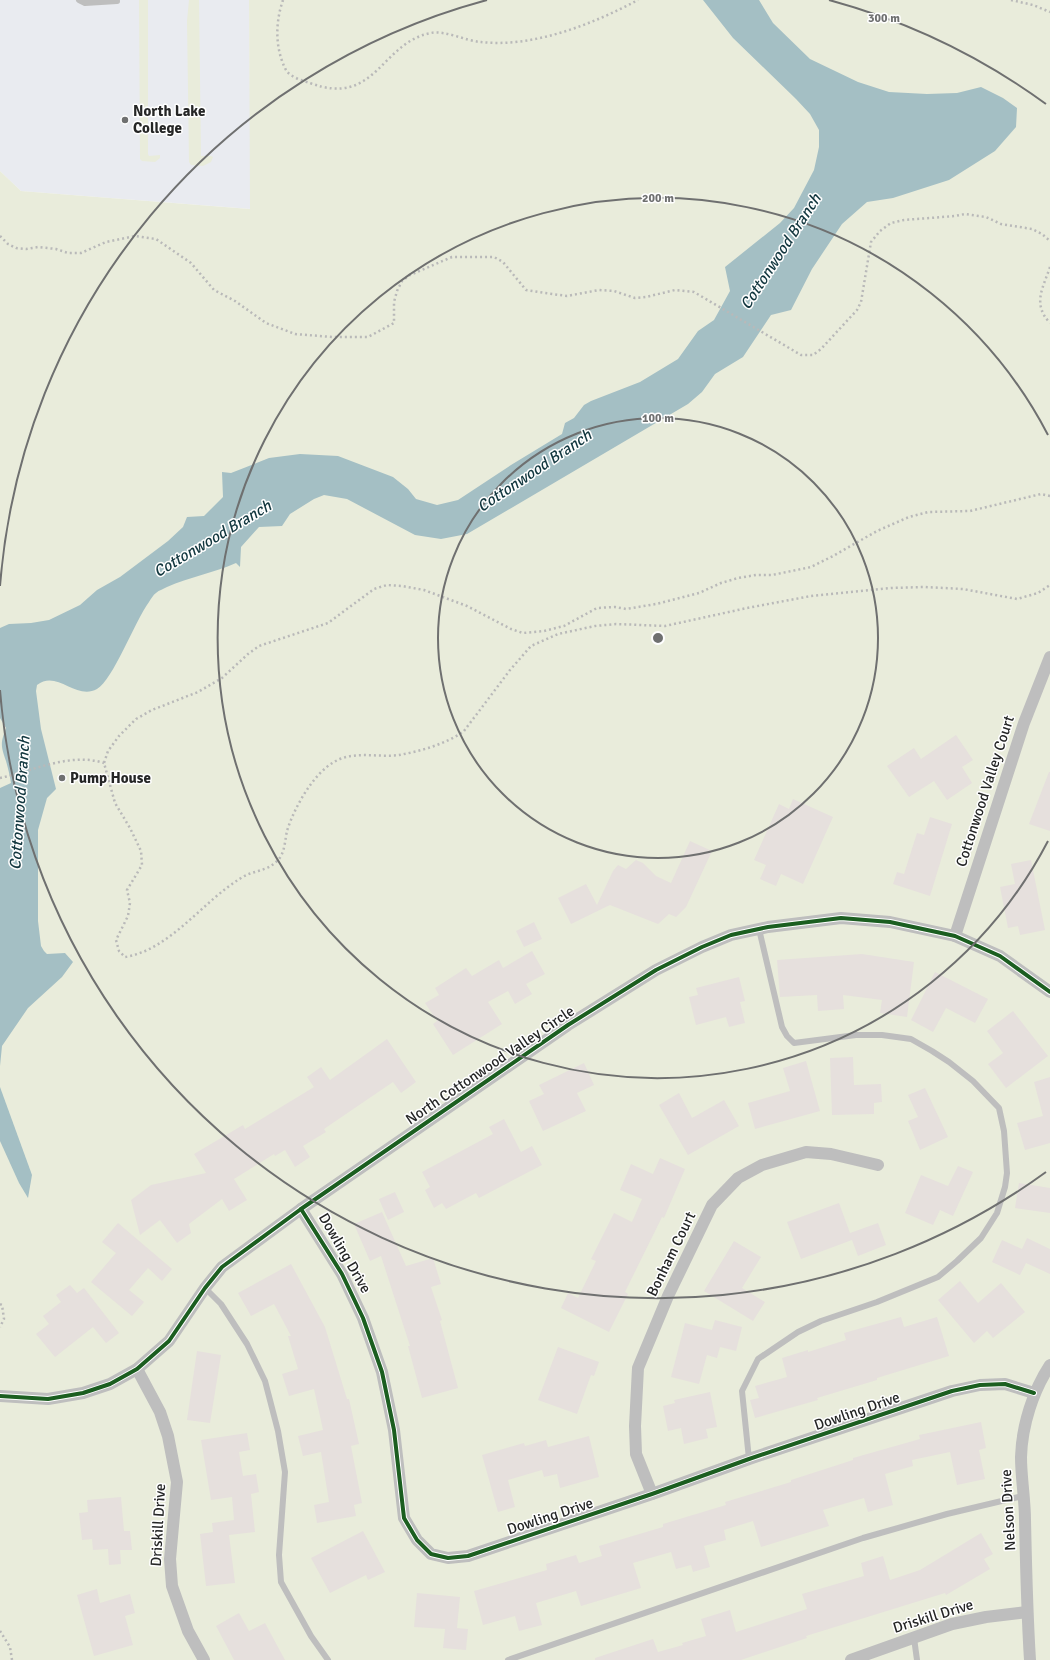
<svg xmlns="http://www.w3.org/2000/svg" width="1050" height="1660" font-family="Signika,sans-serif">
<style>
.built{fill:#e9ebf0}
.green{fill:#e9ecdb}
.water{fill:#a4bfc4}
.building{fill:#e6e0dd}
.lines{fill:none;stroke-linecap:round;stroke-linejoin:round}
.path{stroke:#b9b9b9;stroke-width:2.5;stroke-dasharray:2 3;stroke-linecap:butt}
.service{stroke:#bebebe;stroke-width:6}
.minor{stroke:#bebebe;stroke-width:12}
.cycleway-casing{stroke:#fff;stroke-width:6}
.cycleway{stroke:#1b5e20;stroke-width:4}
.ring{fill:none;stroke:#6f7070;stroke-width:2}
.poi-dot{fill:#6f7070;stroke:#fff;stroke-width:1.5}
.labels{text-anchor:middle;stroke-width:3;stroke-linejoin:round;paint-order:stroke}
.poi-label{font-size:15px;font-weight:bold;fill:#252626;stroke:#fff;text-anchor:start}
.street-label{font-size:15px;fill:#252626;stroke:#fff}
.water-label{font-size:16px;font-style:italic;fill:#12373f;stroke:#fff}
.centre{fill:#6f7070;stroke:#fff;stroke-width:2}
.ring-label{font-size:12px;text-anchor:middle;font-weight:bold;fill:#6f7070;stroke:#fff;stroke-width:3;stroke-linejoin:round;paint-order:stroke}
</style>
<rect width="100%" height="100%" fill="#f8f8f9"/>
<path class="built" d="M 0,0 L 249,0 L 251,209 L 21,191 L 0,171 Z"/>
<g class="green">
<path d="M 139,0 L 148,0 L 148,154 L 149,156 L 160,155 L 160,158 L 155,162 L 142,161 L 140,159 Z"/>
<path d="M 189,0 L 199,0 L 201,156 L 211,156 L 213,157 L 211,162 L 203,166 L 191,165 L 189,162 L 187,21 Z"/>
<path d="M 249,0 L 1050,0 L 1050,1660 L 0,1660 L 0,171 L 21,191 L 250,209 Z"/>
</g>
<g class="water">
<path d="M 703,0 L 759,0 L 773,23 L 810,59 L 858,82 L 889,92 L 927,94 L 957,93 L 981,87 L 1003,98 L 1017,108 L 1016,127 L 995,151 L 949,180 L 893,198 L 867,202 L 842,224 L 812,269 L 791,310 L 771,315 L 743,357 L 715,374 L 702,392 L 688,404 L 467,534 L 441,539 L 415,535 L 347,499 L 324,495 L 314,499 L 290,514 L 282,526 L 259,527 L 241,547 L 240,567 L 236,563 C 214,573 189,577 167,587 C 164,589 159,590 156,593 C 153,595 151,599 149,602 C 135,621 113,680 97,689 C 76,701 57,669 37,685 L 36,691 L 41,729 L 56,789 L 47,798 L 38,830 L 38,921 L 41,946 L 44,951 L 47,954 L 65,953 L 73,962 L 62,977 L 28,1008 L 2,1046 L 0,1066 L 0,788 L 11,783 C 10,776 8,768 6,761 C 1,746 0,744 6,728 L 0,718 L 0,628 L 9,624 L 31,623 L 49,620 L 80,605 L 97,590 L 120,577 L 168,541 L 183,527 L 187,517 L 204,516 L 223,497 L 222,472 L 231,473 L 269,458 L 300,454 L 338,456 L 393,477 L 408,489 L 416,499 L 437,505 L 458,500 L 511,465 L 562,434 L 565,423 L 574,418 L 584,405 L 591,401 L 640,382 L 678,359 L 698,331 L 714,320 L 730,291 L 725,267 L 780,223 L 794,208 L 814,170 L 819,147 L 819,130 L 810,114 L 796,99 L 733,38 Z"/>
<path d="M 0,1087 L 32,1175 L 28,1198 L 19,1183 L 0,1141 Z"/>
</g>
<g class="building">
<path d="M 956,735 L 973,760 L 962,767 L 972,783 L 947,800 L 934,781 L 909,797 L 887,766 L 914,748 L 921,759 Z"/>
<path d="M 1049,772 L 1050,772 L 1050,831 L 1029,824 Z"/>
<path d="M 793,799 L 833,817 L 803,884 L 781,874 L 776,886 L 760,879 L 766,865 L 754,860 L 779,804 L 789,809 Z"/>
<path d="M 930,817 L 952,824 L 930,896 L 893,884 L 897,872 L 904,874 L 917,833 L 924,835 Z"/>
<path d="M 690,841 L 712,851 L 686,907 L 676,917 L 669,914 L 658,924 L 610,905 L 571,924 L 558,898 L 586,884 L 597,905 L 613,871 L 618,865 L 626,869 L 636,860 L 643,863 L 656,876 L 671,883 Z"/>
<path d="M 1031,860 L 1045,930 L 1020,935 L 1018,926 L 1008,928 L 1000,887 L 1015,884 L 1011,864 Z"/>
<path d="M 534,922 L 542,939 L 524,947 L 516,931 Z"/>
<path d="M 532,951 L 545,974 L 526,984 L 532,994 L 515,1004 L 508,991 L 488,1002 L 502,1024 L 453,1055 L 433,1024 L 437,1021 L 425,1003 L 439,995 L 435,988 L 466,968 L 472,976 L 499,960 L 503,968 Z"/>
<path d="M 862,954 L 914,962 L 907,1017 L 880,1013 L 882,1000 L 843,995 L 844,1009 L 818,1011 L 817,995 L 780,997 L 777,960 Z"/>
<path d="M 935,972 L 988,999 L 975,1023 L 946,1008 L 933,1032 L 911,1020 Z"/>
<path d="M 739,977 L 745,1001 L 740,1002 L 745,1023 L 729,1027 L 726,1017 L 696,1025 L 689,997 L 698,995 L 696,988 Z"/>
<path d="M 1013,1011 L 1048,1056 L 1006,1088 L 988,1064 L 1003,1053 L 987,1031 Z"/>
<path d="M 387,1039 L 416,1082 L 401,1093 L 393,1082 L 324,1129 L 326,1132 L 303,1146 L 310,1157 L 295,1167 L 285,1150 L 275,1156 L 274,1154 L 234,1179 L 247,1200 L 229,1211 L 222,1199 L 189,1224 L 191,1233 L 177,1243 L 160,1220 L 140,1235 L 131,1200 L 151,1185 L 206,1173 L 194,1154 L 243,1125 L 245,1129 L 314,1087 L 307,1077 L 321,1067 L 330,1080 Z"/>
<path d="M 853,1057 L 854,1085 L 881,1084 L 882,1102 L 874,1103 L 874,1114 L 832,1115 L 830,1058 Z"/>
<path d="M 806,1061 L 820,1111 L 755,1129 L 748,1103 L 790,1091 L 783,1068 Z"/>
<path d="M 584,1063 L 594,1085 L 577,1093 L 586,1111 L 543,1131 L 529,1101 L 544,1094 L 539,1085 Z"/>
<path d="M 1050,1077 L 1050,1143 L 1025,1150 L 1017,1123 L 1043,1116 L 1034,1082 Z"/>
<path d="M 925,1088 L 948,1137 L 920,1150 L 908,1121 L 918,1117 L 908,1095 Z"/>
<path d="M 679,1093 L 692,1118 L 724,1100 L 739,1126 L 688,1155 L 659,1105 Z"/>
<path d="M 504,1119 L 521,1152 L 532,1146 L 542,1165 L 479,1198 L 476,1193 L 446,1209 L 442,1203 L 434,1208 L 425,1190 L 430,1187 L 422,1172 L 493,1134 L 489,1127 Z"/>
<path d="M 660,1158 L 685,1169 L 664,1218 L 662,1217 L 625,1292 L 628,1294 L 609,1332 L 561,1308 L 568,1293 L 578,1298 L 596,1261 L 591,1259 L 614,1213 L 632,1222 L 642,1199 L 620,1190 L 631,1164 L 653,1174 Z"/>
<path d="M 958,1166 L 973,1172 L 953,1216 L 940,1210 L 933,1225 L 905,1213 L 921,1175 L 948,1186 Z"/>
<path d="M 1019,1183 L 1050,1188 L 1050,1213 L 1015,1208 Z"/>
<path d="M 395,1192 L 404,1212 L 388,1220 L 379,1199 Z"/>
<path d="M 839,1203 L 850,1233 L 878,1223 L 886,1245 L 858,1256 L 852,1240 L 801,1259 L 787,1222 Z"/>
<path d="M 382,1212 L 406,1266 L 433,1258 L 441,1284 L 431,1287 L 442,1320 L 440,1321 L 458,1388 L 422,1398 L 408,1346 L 410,1346 L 381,1256 L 370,1261 L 354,1224 Z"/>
<path d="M 118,1223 L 172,1269 L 162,1281 L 148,1268 L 129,1290 L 144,1302 L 132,1316 L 91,1282 L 116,1253 L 102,1242 Z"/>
<path d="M 1027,1238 L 1050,1249 L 1050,1274 L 1026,1263 L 1020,1275 L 992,1262 L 1002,1240 L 1022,1249 Z"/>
<path d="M 734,1241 L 761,1257 L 742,1288 L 765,1302 L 753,1321 L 704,1291 Z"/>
<path d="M 291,1264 L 325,1327 L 347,1399 L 349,1399 L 359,1444 L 351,1446 L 362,1503 L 354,1505 L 356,1516 L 317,1523 L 314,1505 L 329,1502 L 321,1452 L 303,1456 L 298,1436 L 323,1430 L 314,1389 L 289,1396 L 282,1374 L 298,1369 L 288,1336 L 291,1336 L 274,1304 L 251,1316 L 238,1293 Z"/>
<path d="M 960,1281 L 978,1303 L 1001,1283 L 1025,1312 L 993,1338 L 987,1331 L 974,1343 L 938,1300 Z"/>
<path d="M 70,1285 L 77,1293 L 84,1288 L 119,1333 L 106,1343 L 93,1327 L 55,1357 L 36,1334 L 49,1324 L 43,1316 L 61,1302 L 56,1295 Z"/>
<path d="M 901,1317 L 904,1327 L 937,1317 L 949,1356 L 877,1378 L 877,1380 L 817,1398 L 818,1400 L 755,1418 L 750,1400 L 759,1398 L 755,1386 L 787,1377 L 782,1358 L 808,1350 L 808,1352 L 846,1340 L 844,1333 Z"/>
<path d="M 715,1320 L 742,1327 L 736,1351 L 720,1347 L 717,1358 L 707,1355 L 699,1384 L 671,1377 L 685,1323 L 712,1330 Z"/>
<path d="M 558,1347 L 599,1362 L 594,1376 L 591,1375 L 577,1414 L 538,1400 Z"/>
<path d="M 197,1351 L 221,1355 L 210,1423 L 187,1420 Z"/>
<path d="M 710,1392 L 717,1427 L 706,1429 L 708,1438 L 684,1444 L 681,1428 L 668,1431 L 663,1406 L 675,1403 L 674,1400 Z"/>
<path d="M 981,1422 L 986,1448 L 979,1450 L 985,1479 L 957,1485 L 950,1452 L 912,1460 L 913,1466 L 885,1474 L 893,1505 L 868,1512 L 864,1498 L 823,1510 L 829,1526 L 761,1547 L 753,1521 L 724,1530 L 726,1540 L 704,1546 L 710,1567 L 693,1572 L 691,1565 L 676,1569 L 671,1552 L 633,1563 L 641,1588 L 581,1606 L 576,1591 L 536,1603 L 542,1625 L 519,1631 L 515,1616 L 483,1625 L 474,1591 L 547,1570 L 546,1564 L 576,1555 L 579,1563 L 602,1556 L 599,1546 L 663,1527 L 663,1524 L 726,1505 L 725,1502 L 791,1482 L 791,1480 L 853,1460 L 853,1458 L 920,1439 L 919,1435 Z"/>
<path d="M 247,1433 L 250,1450 L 239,1452 L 243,1476 L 256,1474 L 259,1492 L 251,1494 L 255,1532 L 229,1535 L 235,1583 L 206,1586 L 200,1534 L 213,1532 L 212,1523 L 234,1520 L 232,1497 L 211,1500 L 201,1440 Z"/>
<path d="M 589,1436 L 599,1477 L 560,1488 L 557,1474 L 544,1477 L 542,1470 L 508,1480 L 515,1507 L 498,1512 L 482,1455 L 524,1443 L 525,1446 L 546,1440 L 548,1447 Z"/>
<path d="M 121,1497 L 124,1531 L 130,1531 L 132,1550 L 120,1550 L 121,1564 L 109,1565 L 108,1549 L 93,1550 L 92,1539 L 82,1540 L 79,1513 L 88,1512 L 87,1500 Z"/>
<path d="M 363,1531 L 385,1572 L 368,1580 L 366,1575 L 330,1593 L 311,1558 Z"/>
<path d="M 981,1533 L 993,1554 L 984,1559 L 990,1569 L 946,1595 L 945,1593 L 806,1636 L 807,1638 L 741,1660 L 595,1660 L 595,1658 L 653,1639 L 658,1652 L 683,1645 L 682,1643 L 706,1636 L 701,1619 L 730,1610 L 736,1632 L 807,1609 L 802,1594 L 864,1576 L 861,1563 L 883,1556 L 890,1580 L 920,1570 Z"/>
<path d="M 97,1589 L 100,1603 L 130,1594 L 135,1613 L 125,1616 L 133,1645 L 94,1656 L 77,1595 Z"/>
<path d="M 417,1593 L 460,1597 L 457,1628 L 468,1629 L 466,1650 L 443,1648 L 445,1629 L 414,1627 Z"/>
<path d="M 239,1613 L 249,1631 L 265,1623 L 285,1660 L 234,1660 L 216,1626 Z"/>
</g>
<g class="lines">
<g class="path">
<path d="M 283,0 C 275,23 275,49 286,70 C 290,77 303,81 310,83 C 376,108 381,42 431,33 C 445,30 466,41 481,42 C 533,48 593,24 638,0"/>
<path d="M 1011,0 L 1033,5 L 1050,12"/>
<path d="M 0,236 L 8,244 L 16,248 L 26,249 L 38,247 L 56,249 L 68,253 L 81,253 L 106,242 L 135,236 L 156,239 L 191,263 L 214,290 L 235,301 L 266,323 L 295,334 L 332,337 L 368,337 L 394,323 L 394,302 L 397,291 L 402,281 L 410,275 L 452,257 L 494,257 L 503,262 L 526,290 L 545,293 L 567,296 L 599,290 L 614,291 L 635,298 L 646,297 L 675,290 L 694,292 L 801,355 L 813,355 L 821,349 L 857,310 L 861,302 L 871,242 L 880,231 L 891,223 L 904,220 L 955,216 L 965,214 L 986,217 L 1001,224 L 1032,229 L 1042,234 L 1050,241"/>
<path d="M 1050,267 C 1043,288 1032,304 1050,323"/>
<path d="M 1050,496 L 1041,494 L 970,511 L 928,512 L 909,517 L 877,531 L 833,556 L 811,567 L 772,575 L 756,575 L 738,578 L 721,583 L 699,593 L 656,604 L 626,609 L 615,607 L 597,608 L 564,626 L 544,631 L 523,633 L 511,629 L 467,606 L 424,590 L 402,586 L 387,585 L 374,589 L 328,623 L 259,646 L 248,654 L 222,678 L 198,692 L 152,710 L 136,719 L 119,736 L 108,751 L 104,763 L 115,803 L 130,828 L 141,851 L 142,865 L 127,890 L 130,903 L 128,916 L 116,940 L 119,951 L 125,957 C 170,950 203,901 241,878 C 253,870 267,872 278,860 C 285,853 285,839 287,831 C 294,808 313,774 334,762 C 354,750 378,758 399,755 C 421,751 446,744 464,731 L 510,670 L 531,646 L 558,634 L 595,626 L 616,624 L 665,626 L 747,608 L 811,596 L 891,588 L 924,587 L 963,589 L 1017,599 L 1038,593 L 1050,585"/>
<path d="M 0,778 C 33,771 70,752 104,763"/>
<path d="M 0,1304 L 2,1305 L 4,1319 L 0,1327"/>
<path d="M 0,1631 L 10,1647 L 12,1660"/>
</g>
<g class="service">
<path d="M 79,0 L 85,3 L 117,1"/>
<path d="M 205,1288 L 221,1304 L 247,1344 L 265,1381 L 278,1431 L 285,1472 L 279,1555 L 281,1582 L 311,1636 L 328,1660"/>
<path d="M 749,1459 L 742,1391 L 758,1359 L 798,1332 L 821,1321 L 877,1302 L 938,1277 L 957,1261 L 981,1238 L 997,1213 L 1005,1187 L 1007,1173 L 1004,1131 L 999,1108 L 973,1081 L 949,1062 L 932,1051 L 911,1039 L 882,1035 L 856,1035 L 794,1043 L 787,1036 L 782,1027 L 759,929"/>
<path d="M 914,1638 L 917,1660"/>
<path d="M 508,1660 L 863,1538 L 947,1514 L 1023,1496"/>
</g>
<g class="minor">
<path d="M 955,936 L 1024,723 L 1050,657"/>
<path d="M 301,1209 L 342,1274 L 363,1318 L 382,1372 L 394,1430 L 404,1518 L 417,1540 L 431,1554 L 448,1558 L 468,1556 L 652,1494 L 749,1459 L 952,1391 L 980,1385 L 1005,1384 L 1034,1393"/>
<path d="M 137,1369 L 160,1412 L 168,1436 L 177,1482 L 170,1559 L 172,1586 L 188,1631 L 204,1660"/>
<path d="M 0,1396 L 48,1399 L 83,1393 L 110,1384 L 137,1369 L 169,1341 L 205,1288 L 222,1267 L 301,1209 L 568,1025 L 656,970 L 702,947 L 731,935 L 768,927 L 841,918 L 890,922 L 955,936 L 1000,956 L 1050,992"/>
<path d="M 652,1494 L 636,1454 L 635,1426 L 638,1368 L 668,1296 L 712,1205 L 738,1178 L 762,1165 L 806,1152 L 831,1154 L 878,1165"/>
<path d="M 851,1660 L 952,1624 L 986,1617 L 1027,1612"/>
<path d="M 1030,1660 C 1027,1613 1026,1567 1025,1520 C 1025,1499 1021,1478 1021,1457 C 1022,1425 1033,1391 1050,1365"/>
</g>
<defs>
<g id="cycleway">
<path d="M 301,1209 L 342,1274 L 363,1318 L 382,1372 L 394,1430 L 404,1518 L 417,1540 L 431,1554 L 448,1558 L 468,1556 L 652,1494 L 749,1459 L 952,1391 L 980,1385 L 1005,1384 L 1034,1393"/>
<path d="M 0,1396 L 48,1399 L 83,1393 L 110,1384 L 137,1369 L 169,1341 L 205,1288 L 222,1267 L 301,1209 L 568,1025 L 656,970 L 702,947 L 731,935 L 768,927 L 841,918 L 890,922 L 955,936 L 1000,956 L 1050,992"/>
</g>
</defs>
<use href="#cycleway" class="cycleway-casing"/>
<use href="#cycleway" class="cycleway"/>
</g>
<g class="ring">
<circle cx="658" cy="638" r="220"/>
<path d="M1048 841A440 440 0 1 1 1048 435"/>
<path d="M1046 1172A660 660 0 0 1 0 690M0 586A660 660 0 0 1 487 0M829 0A660 660 0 0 1 1046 104"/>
</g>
<g class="poi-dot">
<circle cx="125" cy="120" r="4"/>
<circle cx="62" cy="778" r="4"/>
</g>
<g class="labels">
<g class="poi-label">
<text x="133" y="116">North Lake<tspan x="133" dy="17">College</tspan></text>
<text x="70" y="783">Pump House</text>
</g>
<g class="street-label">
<text transform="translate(985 791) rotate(-72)" y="5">Cottonwood Valley Court</text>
<text transform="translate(490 1065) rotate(-34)" y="5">North Cottonwood Valley Circle</text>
<text transform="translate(345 1253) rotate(60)" y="5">Dowling Drive</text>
<text transform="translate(671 1254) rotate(-64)" y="5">Bonham Court</text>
<text transform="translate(857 1411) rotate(-19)" y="5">Dowling Drive</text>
<text transform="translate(1008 1510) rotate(-93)" y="5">Nelson Drive</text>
<text transform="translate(550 1516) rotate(-18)" y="5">Dowling Drive</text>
<text transform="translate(158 1525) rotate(-87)" y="5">Driskill Drive</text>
<text transform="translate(933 1616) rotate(-17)" y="5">Driskill Drive</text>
</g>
<g class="water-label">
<text transform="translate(780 251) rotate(-57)" y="6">Cottonwood Branch</text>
<text transform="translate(534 470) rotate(-34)" y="6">Cottonwood Branch</text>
<text transform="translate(212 538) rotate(-31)" y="6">Cottonwood Branch</text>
<text transform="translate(19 803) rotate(-86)" y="6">Cottonwood Branch</text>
</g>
</g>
<circle cx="658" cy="638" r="6" class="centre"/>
<g class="ring-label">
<text x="884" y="22">300 m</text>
<text x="658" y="202">200 m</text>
<text x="658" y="422">100 m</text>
</g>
</svg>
